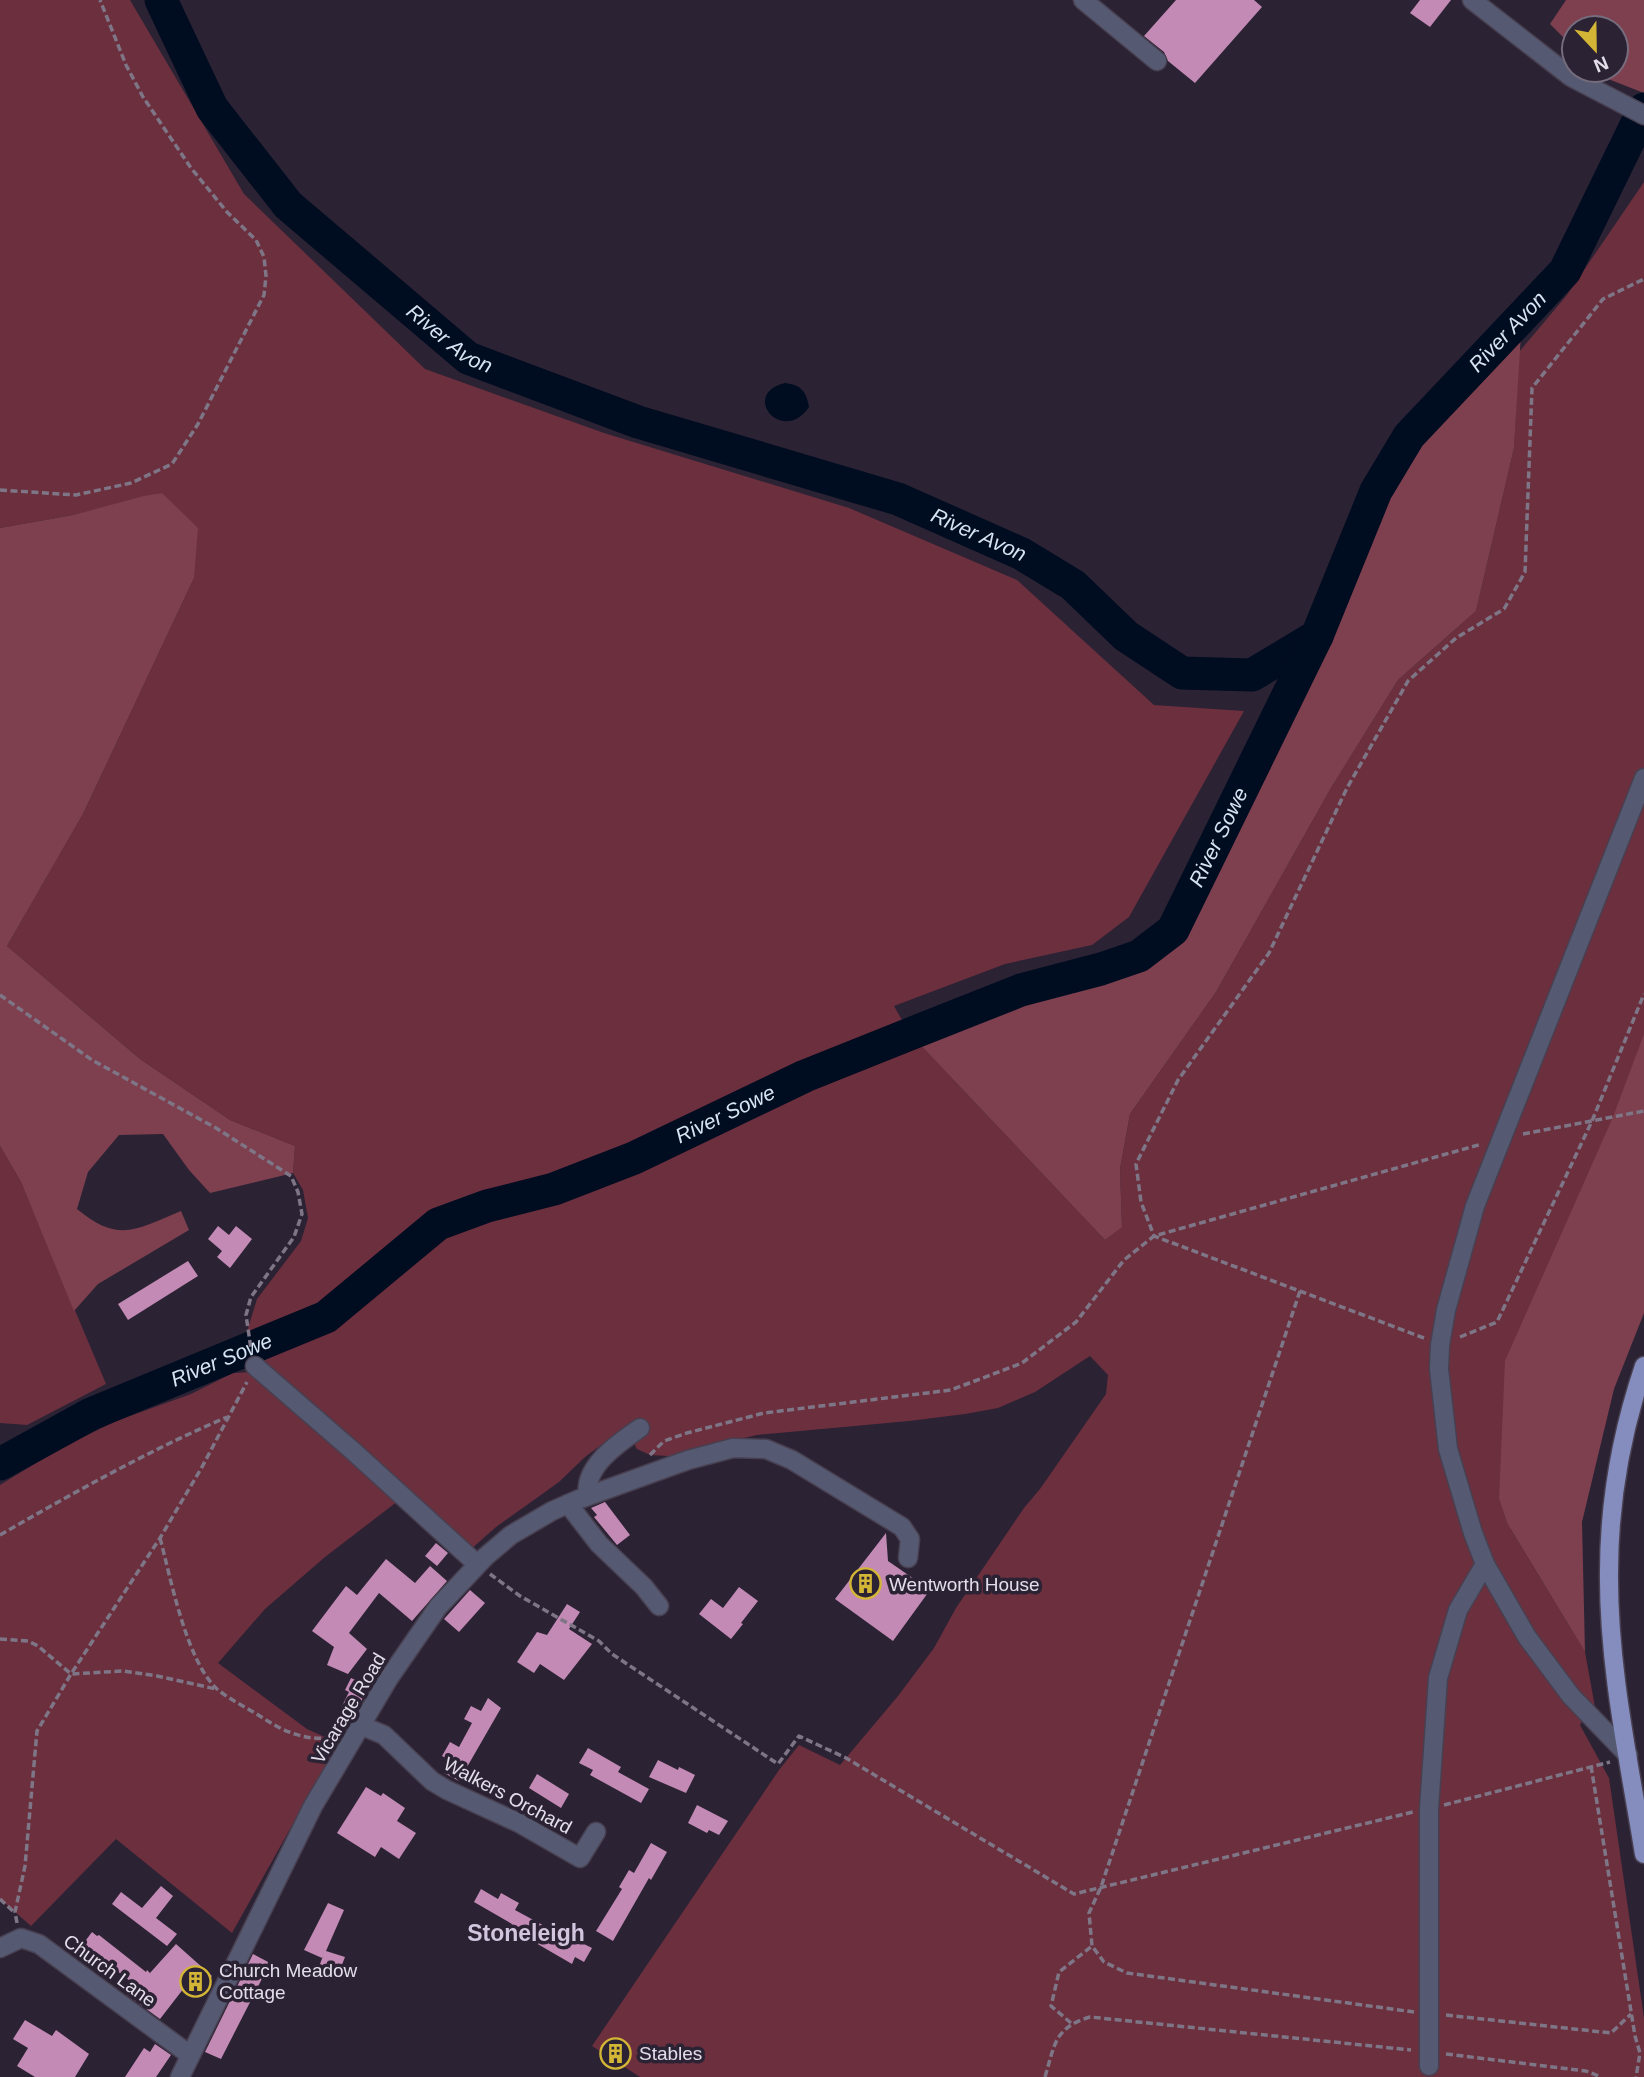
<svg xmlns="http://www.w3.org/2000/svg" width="1644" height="2077" font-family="Arial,sans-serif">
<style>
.green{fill:#6c2f3e}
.forest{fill:#7e404f}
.water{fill:#000c20}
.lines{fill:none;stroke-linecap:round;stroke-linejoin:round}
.river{stroke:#000c20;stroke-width:33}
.building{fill:#c28ab4}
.minor-casing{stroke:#484051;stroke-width:21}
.major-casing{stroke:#484051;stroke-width:21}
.path{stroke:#7e7686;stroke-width:3.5;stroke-dasharray:7 3.5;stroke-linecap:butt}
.minor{stroke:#555a72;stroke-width:18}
.major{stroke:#848dbe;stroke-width:18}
.labels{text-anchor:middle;stroke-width:7;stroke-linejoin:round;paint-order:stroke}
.poi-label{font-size:19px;fill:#e3deea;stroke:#2b2234;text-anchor:start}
.street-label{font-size:19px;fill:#e3deea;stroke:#2b2234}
.water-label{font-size:21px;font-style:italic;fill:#d6e4f1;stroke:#2b2234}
.quarter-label{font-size:23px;font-weight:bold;fill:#d1c6de;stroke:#2b2234}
</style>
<rect width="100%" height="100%" fill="#2b2234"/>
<g class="green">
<path d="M 0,0 L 130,0 L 244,194 L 425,369 L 604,433 L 849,508 L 1017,580 L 1154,705 L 1244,711 L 1129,917 L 1092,945 L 1005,964 L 894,1006 L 910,1034 L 1105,1240 L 1122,1226 L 1120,1169 L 1130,1114 L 1216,992 L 1331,788 L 1398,680 L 1476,611 L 1514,448 L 1519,352 L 1567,295 L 1644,182 L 1644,1040 L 1499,1499 L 1507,1523 L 1585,1652 L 1595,1707 L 1587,1713 L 1580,1725 L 1609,1778 L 1644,2018 L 1644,2077 L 640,2077 L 592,2046 L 779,1770 L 799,1745 L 840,1765 L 898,1696 L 934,1648 L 956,1608 L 1024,1508 L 1040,1489 L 1106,1394 L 1108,1375 L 1090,1356 L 1035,1392 L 998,1408 L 965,1414 L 909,1421 L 757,1435 L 718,1444 L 678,1459 L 668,1456 L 650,1455 L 637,1449 L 625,1427 L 585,1457 L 559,1482 L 496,1527 L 470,1550 L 254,1360 L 248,1328 L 257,1299 L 301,1241 L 308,1218 L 303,1190 L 293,1173 L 295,1146 L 230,1120 L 140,1059 L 7,946 L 83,814 L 194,578 L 162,493 L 73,515 L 0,528 Z"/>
<path d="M 0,1146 L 21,1182 L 106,1384 L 27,1425 L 0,1423 Z"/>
<path d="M 252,1372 L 398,1501 L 325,1557 L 265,1609 L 218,1663 L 307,1729 L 338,1743 L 232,1933 L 116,1839 L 31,1926 L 0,1899 L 0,1485 L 59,1449 L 116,1421 L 191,1394 L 233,1373 Z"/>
</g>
<g class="forest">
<path d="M 1566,0 L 1644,0 L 1644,93 L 1603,77 L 1595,70 L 1616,70 L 1616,28 L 1574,28 L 1574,48 L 1550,24 Z"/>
<path d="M 1522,317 L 1514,448 L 1476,611 L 1398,680 L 1331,788 L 1216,992 L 1130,1114 L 1120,1169 L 1122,1227 L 1105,1240 L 910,1034 L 1021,990 L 1139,956 L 1172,930 L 1317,636 L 1376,491 L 1409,436 Z"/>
<path d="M 162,493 L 198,528 L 194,578 L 83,814 L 7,946 L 140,1059 L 230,1120 L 295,1146 L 293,1173 L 210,1193 L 189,1170 L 163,1134 L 119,1135 L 88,1172 L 77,1209 C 119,1244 137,1229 181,1211 L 189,1230 L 98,1284 L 74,1311 L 21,1182 L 0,1146 L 0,528 L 73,515 L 144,496 Z"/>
<path d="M 1644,1034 L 1644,1313 L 1614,1389 L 1582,1522 L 1585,1652 L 1507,1523 L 1499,1499 L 1505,1361 L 1613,1117 Z"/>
</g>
<path class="water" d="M 785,383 C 801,385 806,391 809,407 C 783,446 739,394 785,383 Z"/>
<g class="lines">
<g class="river">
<path id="s1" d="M 161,0 L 212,108 L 288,205 L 468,358 L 638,422 L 898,499 L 1022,554 L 1073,585 L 1126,636 L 1182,673 L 1252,675 L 1317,636"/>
<path id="s2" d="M 0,1464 L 91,1414 L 326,1317 L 438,1224 L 487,1206 L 554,1189 L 634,1158 L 805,1076 L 910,1034 L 1021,990 L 1101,969 L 1139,956 L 1173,930 L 1317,636 L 1376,491 L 1409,436 L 1565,271 L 1644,109"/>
</g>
</g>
<g class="building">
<path d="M 1176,0 L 1254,0 L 1262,7 L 1195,83 L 1168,61 L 1164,52 L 1144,36 Z"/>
<path d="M 1420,0 L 1451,0 L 1430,27 L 1410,13 Z"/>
<path d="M 218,1226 L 229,1235 L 236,1226 L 252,1239 L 230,1268 L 217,1257 L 222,1251 L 208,1239 Z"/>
<path d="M 188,1261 L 198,1276 L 128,1320 L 118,1304 Z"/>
<path d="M 605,1502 L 630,1535 L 617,1545 L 594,1517 L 597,1515 L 591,1508 Z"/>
<path d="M 886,1533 L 888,1561 L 930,1590 L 893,1641 L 835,1599 Z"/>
<path d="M 436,1543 L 448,1553 L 437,1566 L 425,1556 Z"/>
<path d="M 386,1559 L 415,1583 L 430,1566 L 447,1581 L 412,1621 L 379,1593 L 349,1633 L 367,1649 L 348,1674 L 327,1665 L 334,1647 L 312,1631 L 346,1586 L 357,1595 Z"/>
<path d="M 739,1587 L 758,1601 L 741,1623 L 743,1624 L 731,1639 L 699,1614 L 711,1599 L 723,1608 Z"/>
<path d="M 470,1590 L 485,1603 L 459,1632 L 444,1619 Z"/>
<path d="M 567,1604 L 580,1612 L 569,1629 L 592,1644 L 564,1680 L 540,1664 L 534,1673 L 517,1662 L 537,1632 L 547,1635 Z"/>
<path d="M 351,1678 L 369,1686 L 354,1715 L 341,1708 L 349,1692 L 345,1690 Z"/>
<path d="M 488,1698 L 501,1708 L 459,1781 L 444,1773 L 451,1761 L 442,1756 L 450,1742 L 459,1747 L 472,1723 L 464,1719 L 471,1706 L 481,1711 Z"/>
<path d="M 588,1748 L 621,1767 L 618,1772 L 649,1789 L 641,1803 L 590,1775 L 593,1770 L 579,1763 Z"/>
<path d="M 658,1760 L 678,1770 L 679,1767 L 695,1775 L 686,1793 L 649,1777 Z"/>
<path d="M 537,1774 L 569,1794 L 561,1808 L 529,1788 Z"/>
<path d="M 366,1787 L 381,1796 L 383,1793 L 405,1808 L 397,1821 L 416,1833 L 399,1859 L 381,1847 L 375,1857 L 337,1833 Z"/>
<path d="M 697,1805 L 728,1821 L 719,1835 L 709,1830 L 707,1833 L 688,1823 Z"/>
<path d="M 651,1843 L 667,1852 L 651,1880 L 649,1878 L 613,1941 L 596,1931 L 622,1889 L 619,1887 L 629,1870 L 634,1873 Z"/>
<path d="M 161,1886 L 173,1896 L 156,1918 L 177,1934 L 167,1946 L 112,1904 L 121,1892 L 142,1908 Z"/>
<path d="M 481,1889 L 498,1899 L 501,1893 L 519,1903 L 515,1910 L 561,1935 L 562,1933 L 592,1948 L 584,1962 L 575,1957 L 572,1964 L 510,1928 L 512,1924 L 474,1902 Z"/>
<path d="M 328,1903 L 344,1910 L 326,1951 L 345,1957 L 336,1980 L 317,1972 L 323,1956 L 322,1958 L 304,1950 Z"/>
<path d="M 92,1932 L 97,1936 L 99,1935 L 146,1972 L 147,1970 L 150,1973 L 176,1944 L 212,1976 L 194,1997 L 184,1988 L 160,2019 L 127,1995 L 135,1985 L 83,1944 Z"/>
<path d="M 253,1954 L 270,1963 L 221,2059 L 205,2052 Z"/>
<path d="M 25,2020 L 52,2036 L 56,2030 L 89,2054 L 75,2077 L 35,2077 L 17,2066 L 28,2048 L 13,2039 Z"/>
<path d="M 155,2044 L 171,2055 L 156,2077 L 125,2077 L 144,2048 L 150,2052 Z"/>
</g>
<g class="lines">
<defs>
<g id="minor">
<path d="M 1083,0 L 1157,61"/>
<path d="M 1472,0 L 1571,77 L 1644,115"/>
<path d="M 255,1366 L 353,1451 L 477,1564"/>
<path d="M 588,1496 C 583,1466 619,1443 640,1428"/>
<path d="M 568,1504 L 599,1544 L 644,1587 L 659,1606"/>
<path d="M 360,1725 L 384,1735 L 432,1781 L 447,1790 L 519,1823 L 580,1858 L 596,1832"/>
<path d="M 1628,1755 L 1571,1696 L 1527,1637 L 1485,1564 L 1473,1533 L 1448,1449 L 1439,1369 L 1440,1345 L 1446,1310 L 1475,1206 L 1644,778"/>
<path d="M 0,1948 L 21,1938 L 39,1944 L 190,2055"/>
<path d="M 1429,2066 L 1429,1809 L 1438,1678 L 1458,1610 L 1485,1564"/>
<path d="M 180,2077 L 313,1806 L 389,1678 L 438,1607 L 485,1557 L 511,1535 L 552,1511 L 577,1500 L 688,1460 L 733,1448 L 766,1449 L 792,1460 L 902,1527 L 910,1539 L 908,1558"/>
</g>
<path id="major" d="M 1644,1366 C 1622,1431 1609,1503 1609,1572 C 1608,1666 1629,1761 1644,1854"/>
</defs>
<use href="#minor" class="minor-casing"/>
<use href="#major" class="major-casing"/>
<g class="path">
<path d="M 0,490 L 76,495 L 131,483 L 172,464 L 198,424 L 264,295 L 266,276 L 264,257 L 256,240 L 227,212 L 191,168 L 143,97 L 126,65 L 100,0"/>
<path d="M 0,995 L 92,1060 L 216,1128 L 291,1176 L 298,1192 L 302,1214 L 294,1237 L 251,1297 L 246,1315 L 251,1349"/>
<path d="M 1523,1134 L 1644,1111"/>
<path d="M 1300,1291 L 1101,1887 L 1089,1913 L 1092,1946 L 1104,1962 L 1127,1973 L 1414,2012"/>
<path d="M 1460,1337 L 1497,1322 L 1592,1121 L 1644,994"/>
<path d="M 1424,1338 L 1154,1236 L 1141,1202 L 1136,1164 L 1178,1080 L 1269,953 L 1347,788 L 1408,681 L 1456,638 L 1504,609 L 1525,572 L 1532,388 L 1603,299 L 1644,279"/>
<path d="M 650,1455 L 664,1441 L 687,1433 L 764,1413 L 951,1390 L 1022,1363 L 1076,1322 L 1124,1260 L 1154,1236 L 1482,1144"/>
<path d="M 0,1535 C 75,1492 148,1451 227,1417"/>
<path d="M 160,1538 C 171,1579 186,1660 217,1689 C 230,1700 248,1708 263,1718 C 284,1732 308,1742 334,1737"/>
<path d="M 490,1574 L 520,1596 L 599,1641 L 612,1654 L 778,1764 L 799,1736 L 846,1758 L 1074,1894 L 1413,1812"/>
<path d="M 0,1639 L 28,1641 L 38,1646 L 71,1674 L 123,1671 L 157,1676 L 216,1689"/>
<path d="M 1591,1766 L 1635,2036 L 1640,2053 L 1636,2077"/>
<path d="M 1444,1805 L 1610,1762"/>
<path d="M 0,1899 L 14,1912"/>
<path d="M 17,1923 L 15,1912 L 25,1866 L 37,1731 L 71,1674 L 160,1538 L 202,1467 L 247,1382"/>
<path d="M 1446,2015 L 1611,2033 L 1631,2014"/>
<path d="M 1071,2023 L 1051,2006 L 1059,1972 L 1092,1946"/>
<path d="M 1446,2054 L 1586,2071 L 1601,2077"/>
<path d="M 1045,2077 C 1055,2044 1054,2028 1090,2017 L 1411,2050"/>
</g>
<use href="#minor" class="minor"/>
<use href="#major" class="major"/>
</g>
<defs>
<symbol id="building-ring" viewBox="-11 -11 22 22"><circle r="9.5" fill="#2b2234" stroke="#d3b635" stroke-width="1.5"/><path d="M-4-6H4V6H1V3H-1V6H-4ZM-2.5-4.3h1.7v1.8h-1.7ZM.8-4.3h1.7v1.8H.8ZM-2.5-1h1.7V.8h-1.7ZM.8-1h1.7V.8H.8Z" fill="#d3b635"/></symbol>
</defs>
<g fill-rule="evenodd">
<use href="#building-ring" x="848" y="1566" width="35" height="35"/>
<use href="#building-ring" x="178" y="1964" width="35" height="35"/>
<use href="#building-ring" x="598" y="2036" width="35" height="35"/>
</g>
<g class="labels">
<g class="poi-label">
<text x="889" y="1591">Wentworth House</text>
<text x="219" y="1977">Church Meadow<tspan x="219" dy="22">Cottage</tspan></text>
<text x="639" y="2060">Stables</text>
</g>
<g class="street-label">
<text transform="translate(348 1708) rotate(-59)" y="7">Vicarage Road</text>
<text transform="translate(508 1795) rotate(28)" y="7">Walkers Orchard</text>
<text transform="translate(110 1970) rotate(36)" y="7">Church Lane</text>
</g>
<g class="water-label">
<text dy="7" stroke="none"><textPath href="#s2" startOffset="1990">River Avon</textPath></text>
<text dy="7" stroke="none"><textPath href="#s1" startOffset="453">River Avon</textPath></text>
<text dy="7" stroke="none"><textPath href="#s1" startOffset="1020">River Avon</textPath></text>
<text dy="7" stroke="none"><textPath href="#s2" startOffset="1402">River Sowe</textPath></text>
<text dy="7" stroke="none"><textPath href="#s2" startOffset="812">River Sowe</textPath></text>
<text dy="7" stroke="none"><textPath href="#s2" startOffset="245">River Sowe</textPath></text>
</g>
<g class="quarter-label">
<text x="526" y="1941">Stoneleigh</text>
</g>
</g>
<g transform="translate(1595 49) rotate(158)"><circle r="33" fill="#2b2234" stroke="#756d7d" stroke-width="2"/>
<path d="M0-5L12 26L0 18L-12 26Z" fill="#d3b635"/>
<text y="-10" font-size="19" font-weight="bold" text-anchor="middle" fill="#e3deea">N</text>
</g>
</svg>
